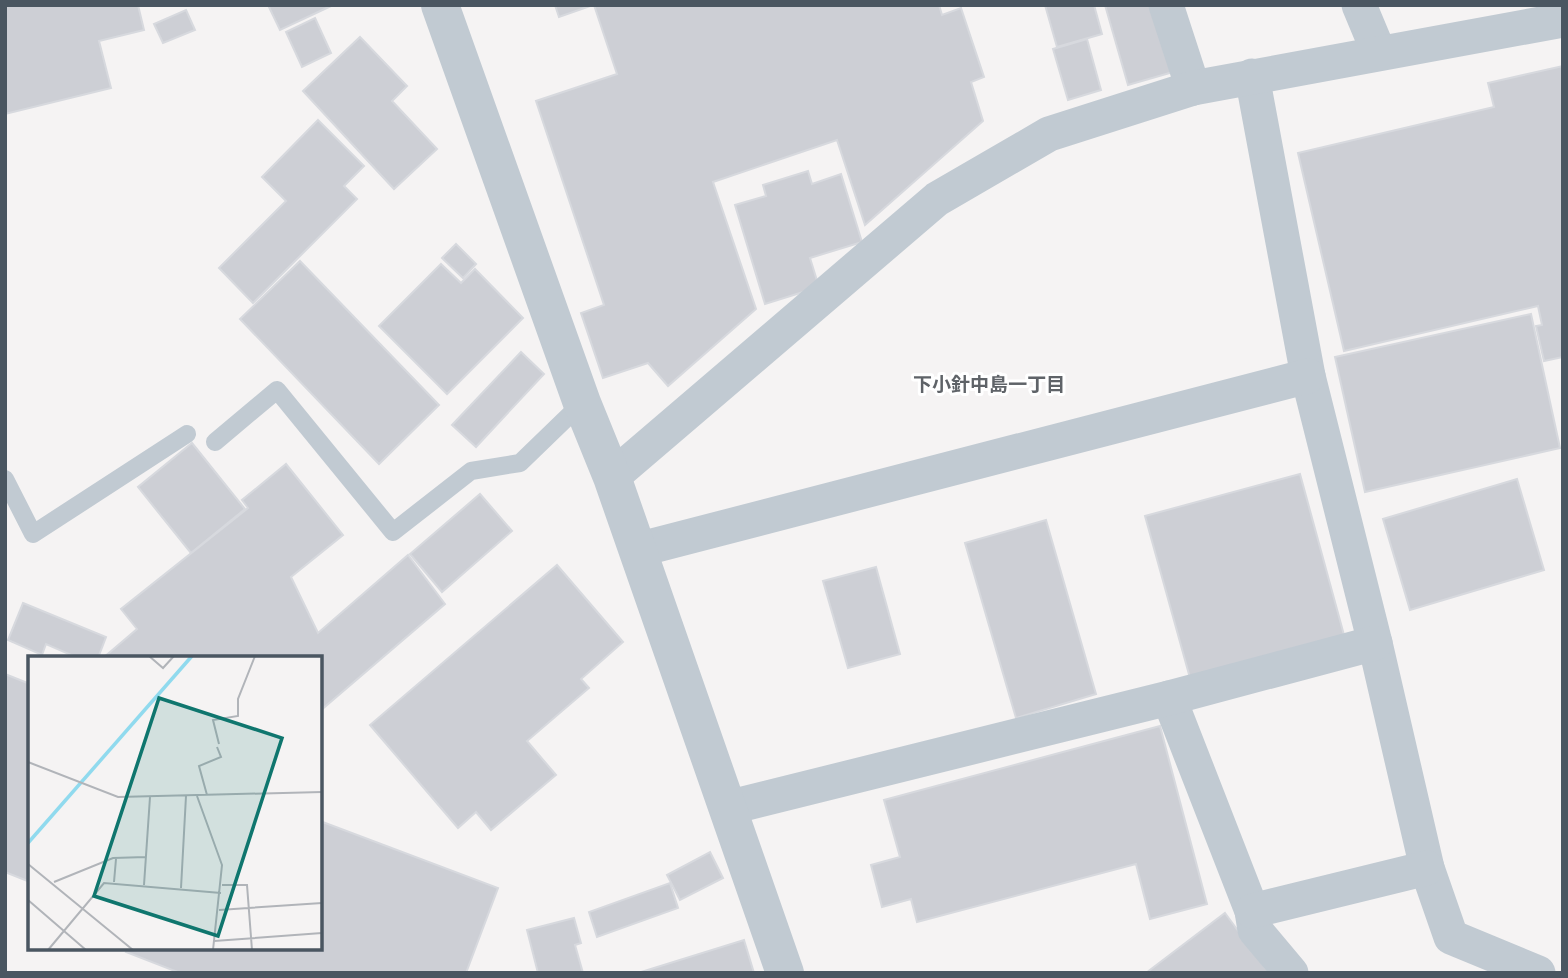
<svg xmlns="http://www.w3.org/2000/svg" width="1568" height="978" font-family="Raleway,'Noto Sans JP',sans-serif">
<style>
.building{fill:#cdcfd5;stroke:#d7d9de;stroke-width:2}
.lines{fill:none;stroke-linecap:round;stroke-linejoin:round}
.service{stroke:#c1cad2;stroke-width:18}
.minor{stroke:#c1cad2;stroke-width:35}
.tertiary{stroke:#c1cad2;stroke-width:38}
.labels{text-anchor:middle;stroke-width:6;stroke-linejoin:round;paint-order:stroke}
.neighbourhood-label{font-size:19px;font-weight:bold;fill:#5f6368;stroke:#fff}
.inset-river{fill:none;stroke:#90daee;stroke-width:3.5}
.inset-road{fill:none;stroke:#b1b4b9;stroke-width:2}
.view{fill:#0f766e;fill-opacity:0.15;stroke:#0f766e;stroke-width:3.5}
.inset-edge{fill:none;stroke:#4a5661;stroke-width:3.5}
</style>
<rect width="100%" height="100%" fill="#f5f3f3"/>
<g class="building">
<path d="M 5,5 L 138,5 L 144,30 L 99,41 L 111,88 L 5,114 Z"/>
<path d="M 268,5 L 331,5 L 331,6 L 280,30 Z"/>
<path d="M 555,5 L 593,5 L 559,17 Z"/>
<path d="M 594,5 L 939,5 L 942,15 L 961,8 L 984,77 L 971,82 L 983,121 L 865,225 L 837,140 L 713,182 L 756,309 L 668,386 L 648,363 L 603,378 L 581,313 L 604,305 L 536,101 L 617,74 Z"/>
<path d="M 1045,5 L 1094,5 L 1102,34 L 1057,47 Z"/>
<path d="M 1105,5 L 1154,5 L 1173,72 L 1128,85 Z"/>
<path d="M 186,10 L 195,30 L 163,43 L 154,24 Z"/>
<path d="M 315,18 L 331,53 L 302,67 L 286,32 Z"/>
<path d="M 360,37 L 407,86 L 392,101 L 437,149 L 394,189 L 303,91 Z"/>
<path d="M 1087,39 L 1101,90 L 1068,100 L 1053,49 Z"/>
<path d="M 1563,66 L 1563,357 L 1544,361 L 1536,326 L 1542,325 L 1538,306 L 1344,351 L 1298,153 L 1494,107 L 1488,83 Z"/>
<path d="M 318,120 L 364,166 L 344,186 L 357,199 L 253,303 L 219,268 L 286,201 L 262,177 Z"/>
<path d="M 808,171 L 812,184 L 841,174 L 862,242 L 810,258 L 819,287 L 765,304 L 735,205 L 766,196 L 763,185 Z"/>
<path d="M 456,244 L 476,264 L 463,278 L 442,258 Z"/>
<path d="M 300,261 L 439,405 L 379,464 L 240,319 Z"/>
<path d="M 441,264 L 461,283 L 475,269 L 523,318 L 447,394 L 379,326 Z"/>
<path d="M 1531,314 L 1560,448 L 1365,492 L 1335,357 Z"/>
<path d="M 521,352 L 544,374 L 476,447 L 452,425 Z"/>
<path d="M 192,443 L 245,509 L 191,553 L 138,487 Z"/>
<path d="M 286,464 L 343,535 L 291,577 L 318,633 L 408,555 L 445,604 L 320,711 L 320,658 L 103,658 L 137,629 L 121,609 L 248,508 L 242,500 Z"/>
<path d="M 1300,474 L 1344,635 L 1190,678 L 1145,516 Z"/>
<path d="M 1517,479 L 1544,570 L 1410,610 L 1383,519 Z"/>
<path d="M 480,494 L 512,531 L 442,592 L 410,554 Z"/>
<path d="M 1046,520 L 1096,694 L 1016,718 L 965,543 Z"/>
<path d="M 557,565 L 623,642 L 581,679 L 589,688 L 527,741 L 556,775 L 491,830 L 476,812 L 458,828 L 370,725 Z"/>
<path d="M 876,567 L 900,654 L 848,668 L 823,581 Z"/>
<path d="M 23,603 L 106,637 L 98,658 L 78,658 L 46,644 L 42,655 L 8,640 Z"/>
<path d="M 5,674 L 30,684 L 30,882 L 5,872 Z"/>
<path d="M 1160,726 L 1207,904 L 1150,919 L 1136,864 L 917,922 L 911,899 L 882,907 L 871,865 L 900,857 L 884,800 Z"/>
<path d="M 320,821 L 498,888 L 466,973 L 180,973 L 126,952 L 128,948 L 320,948 Z"/>
<path d="M 710,852 L 723,878 L 680,900 L 667,875 Z"/>
<path d="M 670,883 L 678,908 L 597,937 L 589,912 Z"/>
<path d="M 1225,913 L 1269,973 L 1146,973 Z"/>
<path d="M 574,918 L 581,943 L 575,945 L 583,973 L 538,973 L 527,930 Z"/>
<path d="M 744,940 L 754,973 L 638,973 Z"/>
</g>
<g class="lines">
<g class="service">
<path d="M 215,442 L 277,390 L 393,532 L 471,471 L 520,463 L 582,403"/>
<path d="M 5,479 L 33,534 L 187,434"/>
</g>
<g class="minor">
<path d="M 1166,5 L 1193,88"/>
<path d="M 1359,5 L 1379,53"/>
<path d="M 1252,76 L 1308,376 L 1375,643 L 1427,868 L 1451,937 L 1538,973"/>
<path d="M 612,477 L 937,199 L 1049,134 L 1193,88 L 1563,20"/>
<path d="M 637,550 L 1308,376"/>
<path d="M 1169,698 L 1252,911 L 1255,930 L 1291,973"/>
<path d="M 727,808 L 1169,698 L 1375,643"/>
<path d="M 1252,911 L 1427,868"/>
</g>
<path class="tertiary" d="M 440,5 L 582,403 L 612,477 L 785,973"/>
</g>
<g class="labels">
<g class="neighbourhood-label">
<text x="989" y="391">下小針中島一丁目</text>
</g>
</g>
<g transform="translate(28 656)">
<rect width="294" height="294" fill="#f5f3f3"/>
<path class="inset-river" d="M 0,187 L 164,0"/>
<path class="inset-road" d="M 121,0 L 135,12 L 146,0M 191,88 L 185,64 L 210,60 L 210,43 L 227,0M 0,106 L 90,141 L 294,136M 179,139 L 171,110 L 193,101 L 189,91M 169,140 L 194,209 L 185,294M 0,208 L 105,294M 26,226 L 85,202 L 118,201M 86,226 L 88,203M 116,229 L 122,141M 194,229 L 219,229 L 224,294M 153,232 L 158,140M 0,244 L 58,294M 191,254 L 294,247M 186,285 L 294,277M 20,294 L 76,227 L 193,237"/>
<path class="view" d="M 131,42 L 254,82 L 190,280 L 66,240 Z"/>
<rect width="294" height="294" class="inset-edge"/>
</g>
<rect width="1568" height="978" fill="none" stroke="#4a5661" stroke-width="14"/>
</svg>
